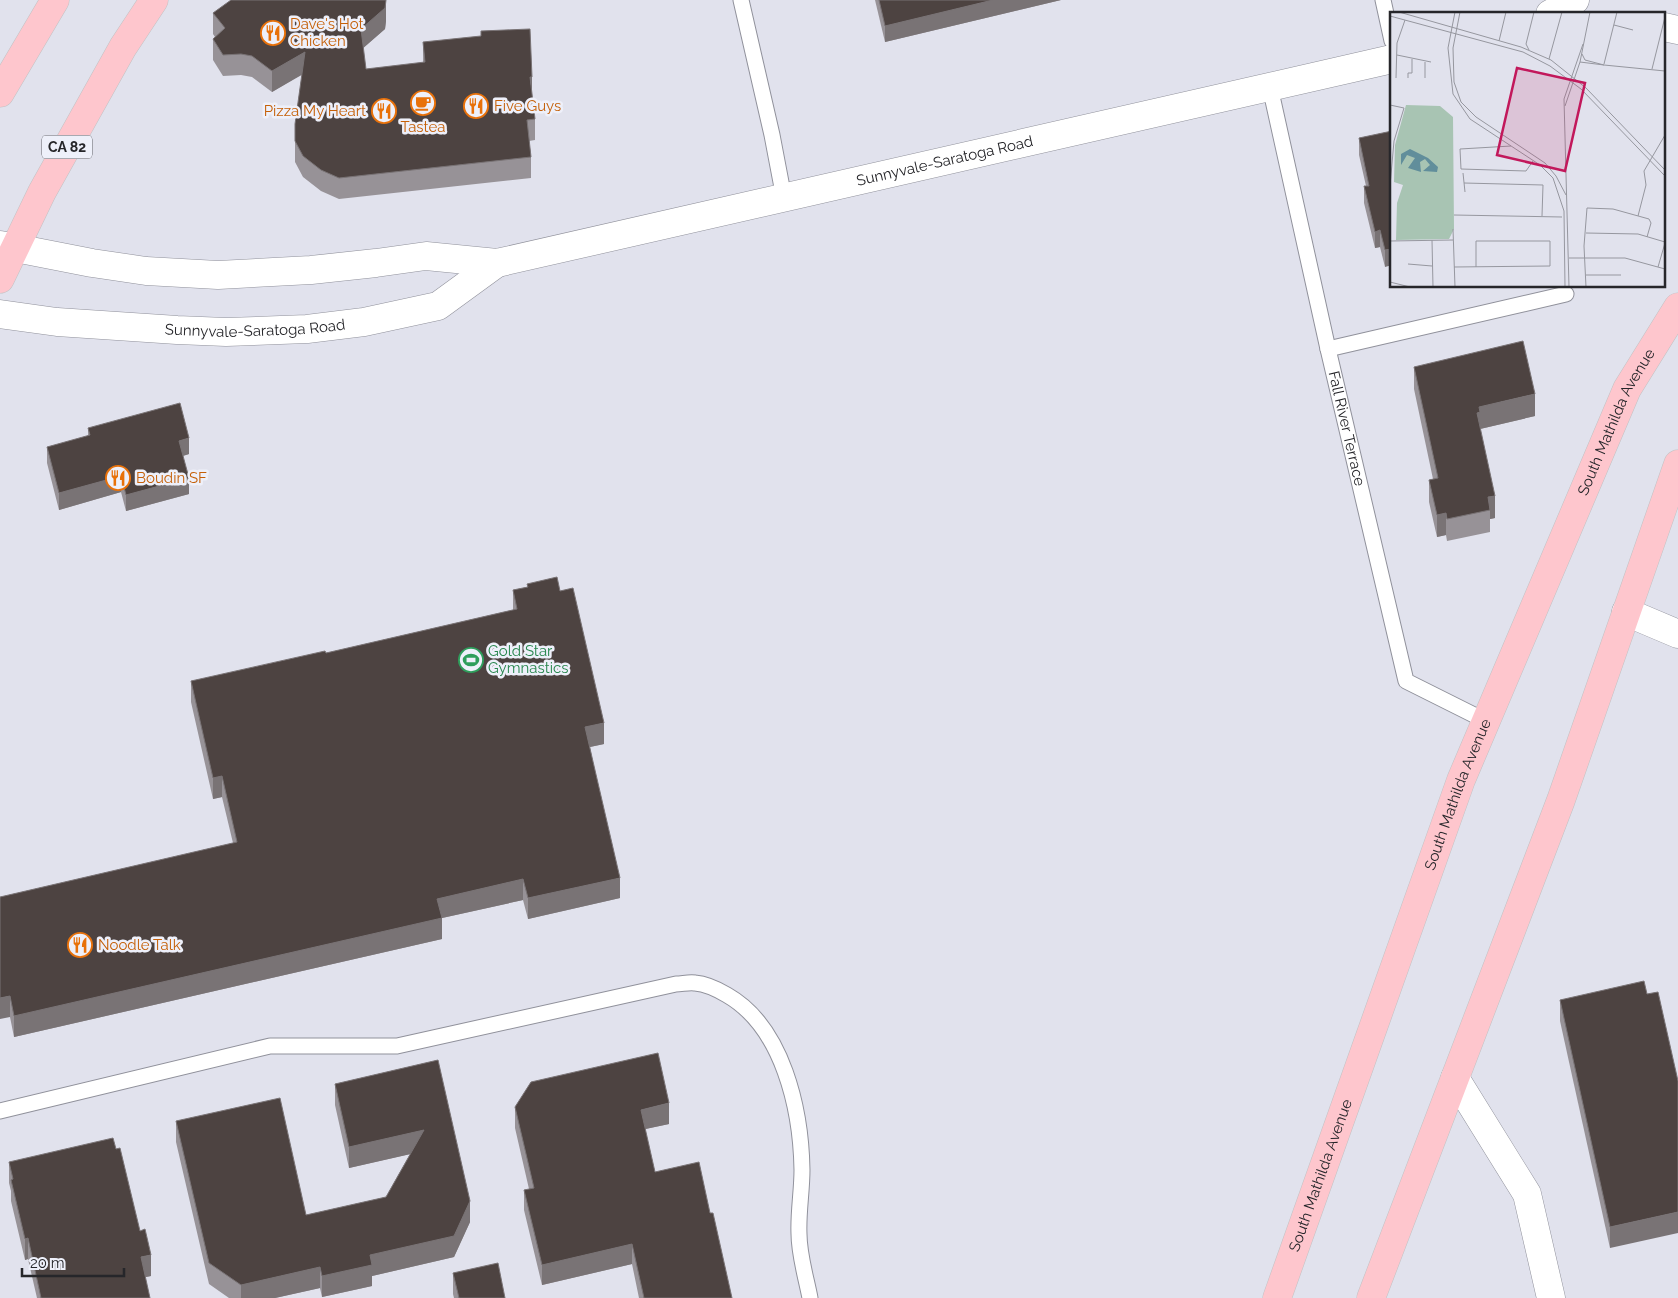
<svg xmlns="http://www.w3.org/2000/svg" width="1678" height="1298" font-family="Raleway,sans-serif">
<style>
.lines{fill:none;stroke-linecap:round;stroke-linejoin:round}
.lane-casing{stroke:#90919b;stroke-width:17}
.street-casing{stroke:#90919b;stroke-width:29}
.secondary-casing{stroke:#90919b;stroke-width:29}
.primary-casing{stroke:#c2c2c3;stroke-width:29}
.lane{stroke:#fff;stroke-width:15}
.street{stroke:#fff;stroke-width:28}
.secondary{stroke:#fff;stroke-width:28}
.primary{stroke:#fec6cd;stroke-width:28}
.wall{fill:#979297}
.shaded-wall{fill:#797375}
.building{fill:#4d4341;stroke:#797375}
.labels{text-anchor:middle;stroke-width:5;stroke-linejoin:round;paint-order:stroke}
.shield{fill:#eef0fa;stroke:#626368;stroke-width:1}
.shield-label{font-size:14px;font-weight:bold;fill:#26262a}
.food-label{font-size:15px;fill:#c56008;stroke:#eef0fa;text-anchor:start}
.street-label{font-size:15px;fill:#26262a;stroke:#eef0fa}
.leisure-label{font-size:15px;fill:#27864d;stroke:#eef0fa;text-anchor:start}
.inset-road{fill:none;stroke:#96979f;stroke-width:1}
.view{fill:#c2185b;fill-opacity:0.15;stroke:#c2185b;stroke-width:2.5}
.inset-edge{fill:none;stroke:#26262a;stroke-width:2.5}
</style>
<rect width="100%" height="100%" fill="#e1e2ed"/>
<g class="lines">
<defs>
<g id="lane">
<path d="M 741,0 L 772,135 L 784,198"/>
<path d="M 1383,0 L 1392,41"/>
<path id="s1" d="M 1270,87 L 1328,349 L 1406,681 L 1486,721"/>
<path d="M 1328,349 L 1566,294"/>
<path d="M 0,1111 L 270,1046 L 397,1046 L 676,984 C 682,984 689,982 695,983 C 707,984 717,989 727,995 C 783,1027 801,1109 802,1170 C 802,1191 798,1213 799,1234 C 799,1255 806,1277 810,1298"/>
</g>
<g id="street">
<path d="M 1626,612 L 1678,634"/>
<path d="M 1455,1078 L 1527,1194 L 1551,1298"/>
</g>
<g id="secondary">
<path d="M 1550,14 L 1575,0"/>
<path d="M 1664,27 L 1678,30"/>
<path id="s2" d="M 0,245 L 92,263 L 146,271 L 218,275 L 311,270 L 376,263 L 426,256 L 497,263 L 1392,59"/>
<path id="s3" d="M 0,314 L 57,322 L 177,330 L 226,332 L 307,329 L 364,322 L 438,306 L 497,263"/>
</g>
<g id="primary">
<path d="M 0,93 L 55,0"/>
<path d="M 0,279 L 42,192 L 123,47 L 154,0"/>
<path id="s4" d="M 1277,1298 L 1461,780 L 1627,389 L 1678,307"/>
<path d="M 1371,1298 L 1561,800 L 1678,464"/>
</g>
</defs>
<use href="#lane" class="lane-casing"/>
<use href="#street" class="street-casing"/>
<use href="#secondary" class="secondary-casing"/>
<use href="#primary" class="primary-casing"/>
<use href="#lane" class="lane"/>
<use href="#street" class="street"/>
<use href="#secondary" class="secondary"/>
<use href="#primary" class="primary"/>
</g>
<g class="wall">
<path d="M 875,0 L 1061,0 L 885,42 Z"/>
<path d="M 213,13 L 386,21 L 385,29 L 363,48 L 366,69 L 423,63 L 423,42 L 532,96 L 535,119 L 535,140 L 529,141 L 531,157 L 531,178 L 339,199 L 321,191 L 303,177 L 295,162 L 295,124 L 302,74 L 272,92 L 252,77 L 241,75 L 223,76 L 213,60 L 213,39 L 215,37 L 213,34 Z"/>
<path d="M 1392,131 L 1385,267 L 1380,247 L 1375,248 L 1364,203 L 1364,186 L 1366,186 L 1359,155 L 1359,138 Z"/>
<path d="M 1414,367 L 1535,416 L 1480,429 L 1495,518 L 1490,519 L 1490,532 L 1447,541 L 1446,535 L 1437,537 L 1429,502 L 1429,480 L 1433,479 L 1414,389 Z"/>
<path d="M 88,428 L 189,454 L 183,456 L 189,494 L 126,511 L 121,492 L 59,510 L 47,463 L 47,447 L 88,436 Z"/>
<path d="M 527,584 L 560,591 L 604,744 L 590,747 L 620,898 L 528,919 L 523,900 L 442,918 L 442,939 L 14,1037 L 10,1017 L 0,897 L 233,843 L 222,797 L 213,799 L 191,702 L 191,681 L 326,653 L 513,610 L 513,590 L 527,587 Z"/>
<path d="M 1647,994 L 1610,1248 L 1560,1021 L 1560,1000 Z"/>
<path d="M 438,1060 L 470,1222 L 454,1257 L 372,1276 L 372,1286 L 322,1297 L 320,1288 L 275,1298 L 229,1298 L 209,1284 L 176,1142 L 176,1121 L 306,1215 L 386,1197 L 410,1154 L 349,1168 L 335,1105 L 335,1084 Z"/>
<path d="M 515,1107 L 669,1124 L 645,1129 L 655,1172 L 710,1213 L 732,1298 L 639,1298 L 632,1264 L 542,1285 L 524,1210 L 524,1190 L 529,1189 L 515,1128 Z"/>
<path d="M 9,1162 L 151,1276 L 145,1277 L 150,1298 L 37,1298 L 28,1259 L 25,1260 L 11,1201 L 11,1191 L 9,1183 Z"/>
<path d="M 453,1273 L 505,1298 L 454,1298 L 453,1294 Z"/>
</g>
<g class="shaded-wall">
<path d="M 386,0 L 386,21 L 385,29 L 361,50 L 361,29 Z"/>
<path d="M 993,0 L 1061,0 L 885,42 L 885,26 Z"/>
<path d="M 305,52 L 305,73 L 272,92 L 272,71 Z"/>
<path d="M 530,77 L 532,77 L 532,98 Z"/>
<path d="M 1380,230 L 1380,247 L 1375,248 L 1375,232 Z"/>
<path d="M 1392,249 L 1392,265 L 1385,267 L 1385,250 Z"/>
<path d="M 1535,394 L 1535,416 L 1480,429 L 1477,413 L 1479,407 Z"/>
<path d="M 189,438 L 189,454 L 179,457 L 179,441 Z"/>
<path d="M 121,476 L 121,492 L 59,510 L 59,493 Z"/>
<path d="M 189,478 L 189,494 L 126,511 L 126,495 Z"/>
<path d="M 1495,496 L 1495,518 L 1490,519 L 1490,510 L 1488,497 Z"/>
<path d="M 1446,513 L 1446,535 L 1437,537 L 1437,515 Z"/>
<path d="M 604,723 L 604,744 L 585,748 L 585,727 Z"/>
<path d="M 222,776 L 222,797 L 213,799 L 213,778 Z"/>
<path d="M 620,878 L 620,898 L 528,919 L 528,898 Z"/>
<path d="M 523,879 L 523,900 L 442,918 L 442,939 L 14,1037 L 14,1016 L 437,899 Z"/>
<path d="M 10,996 L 10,1017 L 0,1019 L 0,998 Z"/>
<path d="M 669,1103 L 669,1124 L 641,1130 L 641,1110 Z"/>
<path d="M 424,1130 L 424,1151 L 349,1168 L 349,1147 Z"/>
<path d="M 470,1201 L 470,1222 L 454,1257 L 372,1276 L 372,1286 L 322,1297 L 322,1276 Z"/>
<path d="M 1678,1212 L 1678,1233 L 1610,1248 L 1610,1227 Z"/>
<path d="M 28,1238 L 28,1259 L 25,1260 L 25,1239 Z"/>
<path d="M 632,1244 L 632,1264 L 542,1285 L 542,1265 Z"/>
<path d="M 151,1255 L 151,1276 L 141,1278 L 141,1257 Z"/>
<path d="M 320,1267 L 320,1288 L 275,1298 L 241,1298 L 241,1285 Z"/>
</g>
<g class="building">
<path d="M 231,0 L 386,0 L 385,8 L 361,29 L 366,69 L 425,62 L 423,42 L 481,36 L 481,31 L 530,29 L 532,77 L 530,77 L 535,119 L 527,120 L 531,157 L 339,178 L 321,170 L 303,156 L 295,141 L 295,124 L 305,52 L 272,71 L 252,56 L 241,54 L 223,55 L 213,39 L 225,28 L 213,13 Z"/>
<path d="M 879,0 L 993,0 L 885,26 Z"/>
<path d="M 1392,131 L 1392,249 L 1385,250 L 1380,230 L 1375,232 L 1364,186 L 1369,186 L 1359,138 Z"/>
<path d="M 1523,341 L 1535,394 L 1479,407 L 1480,412 L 1477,413 L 1495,496 L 1488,497 L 1490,510 L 1447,519 L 1446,513 L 1437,515 L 1429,480 L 1438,478 L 1414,367 Z"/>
<path d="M 180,403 L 189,438 L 179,441 L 189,478 L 126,495 L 121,476 L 59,493 L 47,447 L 90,435 L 88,428 Z"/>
<path d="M 557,577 L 560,591 L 573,588 L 604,723 L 585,727 L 620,878 L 528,898 L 523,879 L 437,899 L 442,918 L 14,1016 L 10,996 L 0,998 L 0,897 L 237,842 L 222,776 L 213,778 L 191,681 L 325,651 L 326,653 L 517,609 L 513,590 L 528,587 L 527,584 Z"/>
<path d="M 1644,981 L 1647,994 L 1658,992 L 1678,1081 L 1678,1212 L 1610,1227 L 1560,1000 Z"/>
<path d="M 658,1053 L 669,1103 L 641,1110 L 655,1172 L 699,1162 L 710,1213 L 713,1213 L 732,1298 L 644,1298 L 632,1244 L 542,1265 L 524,1190 L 534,1188 L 515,1107 L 531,1082 Z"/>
<path d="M 438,1060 L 470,1201 L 454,1236 L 370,1255 L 372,1265 L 322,1276 L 320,1267 L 241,1285 L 209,1263 L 176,1121 L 280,1098 L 306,1215 L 386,1197 L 424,1130 L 349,1147 L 335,1084 Z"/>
<path d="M 113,1138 L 116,1149 L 120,1148 L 140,1231 L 145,1229 L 151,1255 L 141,1257 L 150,1298 L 41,1298 L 28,1238 L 25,1239 L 11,1180 L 13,1179 L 9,1162 Z"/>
<path d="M 498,1263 L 505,1298 L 459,1298 L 453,1273 Z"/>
</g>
<defs>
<symbol id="restaurant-ring" viewBox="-11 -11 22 22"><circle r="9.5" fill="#eef0fa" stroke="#e8710a" stroke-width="1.5"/><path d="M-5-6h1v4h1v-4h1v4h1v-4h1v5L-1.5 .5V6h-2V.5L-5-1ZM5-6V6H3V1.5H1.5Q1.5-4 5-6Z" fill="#e8710a"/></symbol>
<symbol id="cafe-ring" viewBox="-11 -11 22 22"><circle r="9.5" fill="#eef0fa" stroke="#e8710a" stroke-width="1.5"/><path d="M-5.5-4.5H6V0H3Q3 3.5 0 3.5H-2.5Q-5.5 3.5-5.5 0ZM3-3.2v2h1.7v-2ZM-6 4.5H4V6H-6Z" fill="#e8710a"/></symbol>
<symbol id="stadium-ring" viewBox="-11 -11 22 22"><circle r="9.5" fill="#eef0fa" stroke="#2e9e5b" stroke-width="1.5"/><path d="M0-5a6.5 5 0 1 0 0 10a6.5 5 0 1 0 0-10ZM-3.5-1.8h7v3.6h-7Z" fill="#2e9e5b"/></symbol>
</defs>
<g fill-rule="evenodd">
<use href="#restaurant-ring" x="259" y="19" width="28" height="28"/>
<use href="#cafe-ring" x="409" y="89" width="28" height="28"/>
<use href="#restaurant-ring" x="462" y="92" width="28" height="28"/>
<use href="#restaurant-ring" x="370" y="97" width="28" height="28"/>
<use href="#restaurant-ring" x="104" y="464" width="28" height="28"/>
<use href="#stadium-ring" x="457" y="646" width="28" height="28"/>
<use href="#restaurant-ring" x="66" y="931" width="28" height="28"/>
</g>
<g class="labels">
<rect class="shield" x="42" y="135.5" width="50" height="23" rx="4"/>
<g class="shield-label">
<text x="67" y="152">CA 82</text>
</g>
<g class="food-label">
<text x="290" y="29">Dave's Hot<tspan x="290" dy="17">Chicken</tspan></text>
<text x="494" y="111">Five Guys</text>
<text x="366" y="116" text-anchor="end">Pizza My Heart</text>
<text x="423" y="132" text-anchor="middle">Tastea</text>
<text x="136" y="483">Boudin SF</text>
<text x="98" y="950">Noodle Talk</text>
</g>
<g class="street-label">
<text dy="5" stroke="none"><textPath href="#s2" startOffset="960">Sunnyvale-Saratoga Road</textPath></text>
<text dy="5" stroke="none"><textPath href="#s3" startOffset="256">Sunnyvale-Saratoga Road</textPath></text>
<text dy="5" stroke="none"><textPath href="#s4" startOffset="940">South Mathilda Avenue</textPath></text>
<text dy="5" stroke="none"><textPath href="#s1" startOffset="350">Fall River Terrace</textPath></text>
<text dy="5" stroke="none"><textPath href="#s4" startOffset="535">South Mathilda Avenue</textPath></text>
<text dy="5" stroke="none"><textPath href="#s4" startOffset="130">South Mathilda Avenue</textPath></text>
</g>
<g class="leisure-label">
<text x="488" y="656">Gold Star<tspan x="488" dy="17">Gymnastics</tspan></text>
</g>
</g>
<g transform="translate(1390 12)">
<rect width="275" height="275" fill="#e1e2ed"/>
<path d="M 16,93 L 50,94 L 63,105 L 64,217 L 59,227 L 6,228 L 7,191 L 13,173 L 4,170 L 5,133 Z" fill="#a8c4b3"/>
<path d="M 20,137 L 38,146 L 48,155 L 47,160 L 33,159 L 40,153 L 35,147 L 30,150 L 31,160 L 18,156 L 25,146 L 17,143 L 11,153 L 11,142 Z" fill="#618e9b"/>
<path class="inset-road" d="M 9,0 L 131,35 L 161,48 L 196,76 L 275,158M 65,0 L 58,36 L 63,82 L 80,107 L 150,153 L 163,166 L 174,199 L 175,275M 70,0 L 63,36 L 64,70 L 71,90 L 86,105 L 155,151 L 166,164 L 176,183M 0,4 L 133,40 L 160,54 L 191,77 L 275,164M 224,13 L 243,18M 109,29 L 116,0M 139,38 L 136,32 L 144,0M 192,42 L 195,48 L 214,53 L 275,59M 7,43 L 41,50M 159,47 L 172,0M 35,50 L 35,66M 190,50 L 214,53M 214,52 L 227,0M 262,57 L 275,5M 6,66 L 7,31 L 15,8M 18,66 L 18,61 L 22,61 L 22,47M 0,93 L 14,96 L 4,129 L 0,174M 175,94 L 190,50 L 200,0M 121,134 L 70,137 L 71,157 L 136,159 L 143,149M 73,161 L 75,180M 74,171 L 153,173M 64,203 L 172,205M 152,204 L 153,173M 248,204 L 256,173 L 254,159 L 275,123M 63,217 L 65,275M 196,221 L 248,222 L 275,230M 42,228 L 43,275M 0,229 L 63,228M 179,246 L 235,246 L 275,257M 18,252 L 42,254M 64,255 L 160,254 L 160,229 L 86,229 L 86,255M 268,255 L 275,231M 196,263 L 231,263M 0,270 L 20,275M 179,275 L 174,87 L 193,32M 196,275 L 194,234 L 197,196 L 223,197 L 259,207 L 261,211 L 257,225"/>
<path class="view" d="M 127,56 L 195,71 L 175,159 L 107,143 Z"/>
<rect width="275" height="275" class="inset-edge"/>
</g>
<path d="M22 1268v8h102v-8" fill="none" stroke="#26262a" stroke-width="2.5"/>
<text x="30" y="1268" font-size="15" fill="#26262a" stroke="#eef0fa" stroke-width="4" paint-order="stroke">20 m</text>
</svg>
